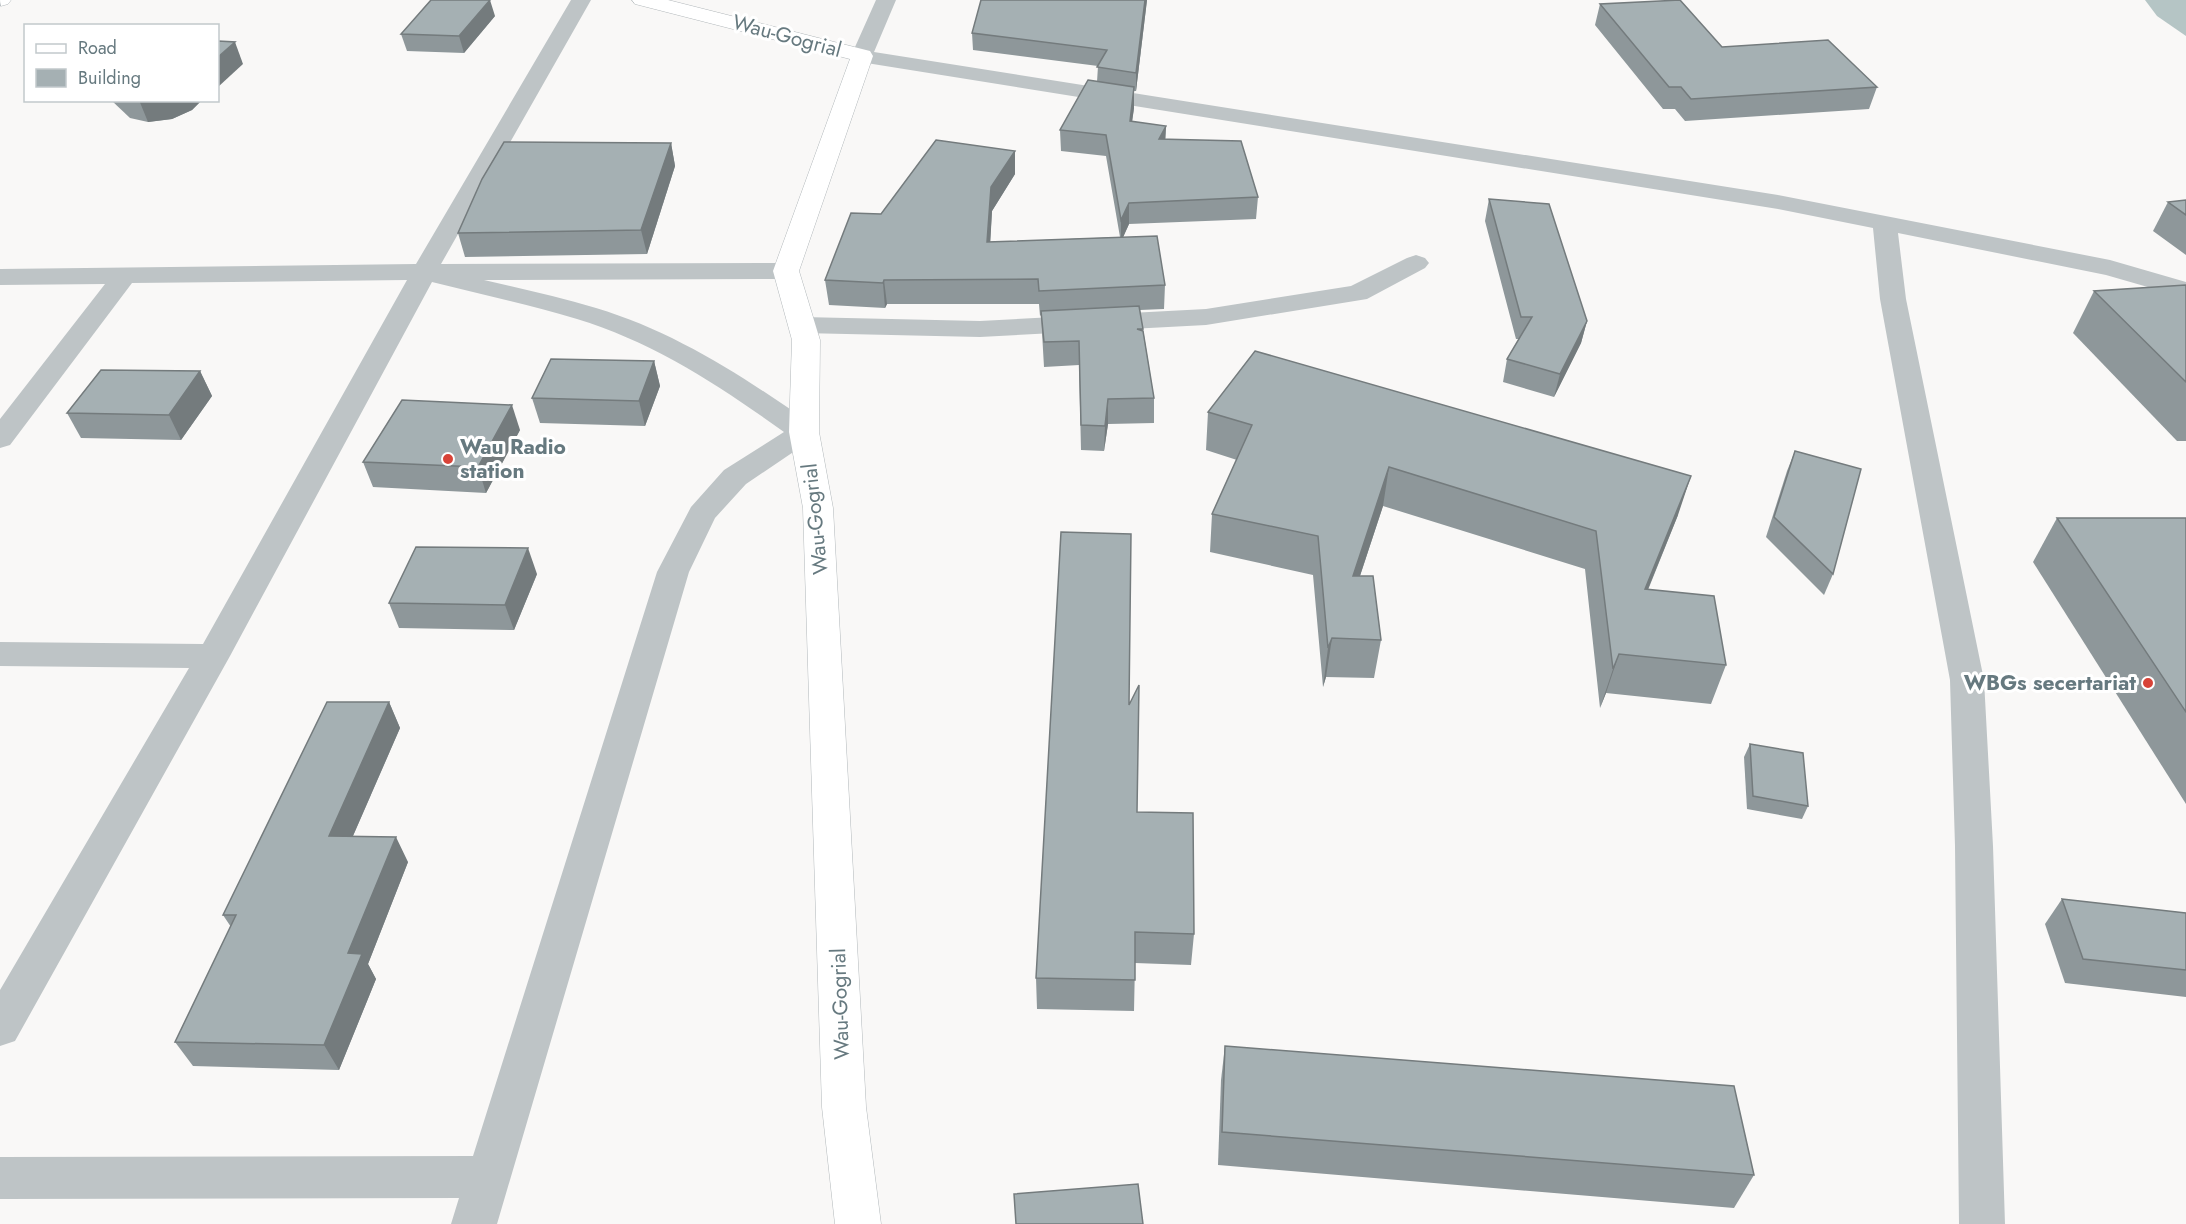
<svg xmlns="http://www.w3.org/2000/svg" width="2186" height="1224" font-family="Jost,sans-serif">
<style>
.water{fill:#b5c5c5}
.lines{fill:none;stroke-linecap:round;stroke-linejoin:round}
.primary-casing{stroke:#b2b8bb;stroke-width:1}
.street{fill:#bec4c6;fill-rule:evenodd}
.primary{fill:#fff;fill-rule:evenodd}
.wall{fill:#8e979a}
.shaded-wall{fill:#747b7d}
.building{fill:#a5b0b3;stroke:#747b7d;stroke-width:1.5}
.poi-dot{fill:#d84338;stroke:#fff;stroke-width:2}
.labels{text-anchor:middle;stroke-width:6;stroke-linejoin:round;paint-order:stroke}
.street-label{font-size:21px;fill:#66797f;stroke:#fff}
.poi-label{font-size:21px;font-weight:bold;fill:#66797f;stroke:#fff;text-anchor:start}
</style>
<rect width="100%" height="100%" fill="#f9f8f7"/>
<path class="water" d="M 2145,0 L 2186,0 L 2186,36 L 2157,16 Z"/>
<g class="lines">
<defs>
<g id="primary">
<path d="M 0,0 L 11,0 L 8,4 L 1,6 Z"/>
<path d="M 632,0 L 668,0 L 870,51 L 873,56 L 799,271 L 820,340 L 819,432 L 833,508 L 866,1107 L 881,1224 L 835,1224 L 822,1107 L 803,508 L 789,432 L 792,340 L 773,271 L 850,59 L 635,4 Z"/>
</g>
</defs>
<use href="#primary" class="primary-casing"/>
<g class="street">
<path d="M 571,0 L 591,0 L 441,264 L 786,263 L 795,266 L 799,271 L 795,276 L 786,279 L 484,280 C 522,289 559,297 596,308 C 676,332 746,378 814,426 L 819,432 L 814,438 L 746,484 L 715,518 L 689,572 L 497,1224 L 451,1224 L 459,1198 L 0,1199 L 0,1157 L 473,1156 L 657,572 L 691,507 L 724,470 L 784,432 C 720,386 653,342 577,319 C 529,305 480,294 432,282 L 230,656 L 15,1041 L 0,1046 L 0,990 L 189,668 L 0,666 L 0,642 L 203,644 L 407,280 L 132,283 L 10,445 L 0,448 L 0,419 L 105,284 L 0,285 L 0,269 L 416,264 Z"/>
<path d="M 876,0 L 896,0 L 874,52 L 1778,195 L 2110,260 L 2186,282 L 2186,298 L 2106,275 L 1898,233 L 1906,299 L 1984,680 L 1993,846 L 2005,1224 L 1959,1224 L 1955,846 L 1950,680 L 1880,299 L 1873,228 L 1778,209 L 854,61 L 851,56 Z"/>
<path d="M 1416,255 L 1425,258 L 1429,263 L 1425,268 L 1367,299 L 1206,325 L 980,337 L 802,333 L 792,331 L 789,325 L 792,319 L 802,317 L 980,321 L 1206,309 L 1351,286 L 1407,258 Z"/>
</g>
<use href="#primary" class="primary"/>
</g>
<g class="wall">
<path d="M 981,0 L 1147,0 L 1136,91 L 1134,91 L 1134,108 L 1132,122 L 1166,126 L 1165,140 L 1258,197 L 1256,219 L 1129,224 L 1123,237 L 1165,285 L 1164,309 L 1140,310 L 1154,398 L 1154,423 L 1108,424 L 1104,451 L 1081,450 L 1079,365 L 1044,367 L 1041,315 L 1040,316 L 1039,304 L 887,304 L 885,308 L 829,305 L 825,280 L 881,214 L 1015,151 L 1015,174 L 992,211 L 990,242 L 1120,237 L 1106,156 L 1061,151 L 1060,130 L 1097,82 L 1098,66 L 973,50 L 972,33 Z"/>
<path d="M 1600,4 L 1722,47 L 1877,87 L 1869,109 L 1685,121 L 1675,109 L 1663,109 L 1595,25 Z"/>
<path d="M 495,16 L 464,53 L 407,51 L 401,34 Z"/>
<path d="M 111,100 L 202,100 L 192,110 L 172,119 L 148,122 L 130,118 Z"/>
<path d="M 671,143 L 675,166 L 647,254 L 465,257 L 458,233 Z"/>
<path d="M 1489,199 L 1587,321 L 1581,343 L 1554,397 L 1503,382 L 1507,359 L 1519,339 L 1516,339 L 1485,221 Z"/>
<path d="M 2186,200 L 2186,255 L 2153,231 L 2168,202 Z"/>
<path d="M 2186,285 L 2186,441 L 2177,441 L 2073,333 L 2094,291 Z"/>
<path d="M 654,361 L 660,386 L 645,426 L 540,423 L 532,398 Z"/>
<path d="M 200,371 L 212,396 L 181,440 L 81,438 L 67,413 Z"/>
<path d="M 1208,412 L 1678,515 L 1648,590 L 1726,665 L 1711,704 L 1606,693 L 1600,708 L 1585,569 L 1383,506 L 1360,576 L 1381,640 L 1374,678 L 1326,677 L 1323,687 L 1313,575 L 1210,552 L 1212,514 L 1237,460 L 1206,450 Z"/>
<path d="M 520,430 L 486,493 L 373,487 L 363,462 Z"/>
<path d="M 1795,451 L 1833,574 L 1824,595 L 1766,537 L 1787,471 Z"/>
<path d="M 2057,518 L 2186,518 L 2186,804 L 2033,562 Z"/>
<path d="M 537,574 L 514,630 L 399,628 L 389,603 Z"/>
<path d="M 389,702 L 400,728 L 353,836 L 408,862 L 368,964 L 376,979 L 339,1070 L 193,1066 L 175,1042 L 231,927 L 223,915 Z"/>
<path d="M 1129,705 L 1137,812 L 1194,934 L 1191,965 L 1135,963 L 1134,1011 L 1037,1009 L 1036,978 Z"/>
<path d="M 1750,744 L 1808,806 L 1802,819 L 1747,809 L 1744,757 Z"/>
<path d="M 2062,899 L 2186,913 L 2186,997 L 2065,983 L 2045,924 Z"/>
<path d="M 1225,1046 L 1754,1175 L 1734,1208 L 1218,1165 L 1221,1080 Z"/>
</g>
<g class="shaded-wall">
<path d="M 490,0 L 495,16 L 464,53 L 459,36 Z"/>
<path d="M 1145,0 L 1147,0 L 1136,91 L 1136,73 Z"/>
<path d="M 235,42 L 243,64 L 218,87 L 218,57 Z"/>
<path d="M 1134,87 L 1134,108 L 1129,142 L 1130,121 Z"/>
<path d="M 139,100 L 202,100 L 192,110 L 172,119 L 148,122 Z"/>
<path d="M 1166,126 L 1165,147 L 1159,139 Z"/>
<path d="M 671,143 L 675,166 L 647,254 L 641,230 Z"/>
<path d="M 1015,151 L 1015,174 L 992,211 L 989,266 L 987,242 L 991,187 Z"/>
<path d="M 1129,203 L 1129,224 L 1121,242 L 1121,220 Z"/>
<path d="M 884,280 L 887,304 L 885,308 L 883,283 Z"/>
<path d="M 1587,321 L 1581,343 L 1554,397 L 1560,374 Z"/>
<path d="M 654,361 L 660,386 L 645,426 L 639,401 Z"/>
<path d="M 200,371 L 212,396 L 181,440 L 169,415 Z"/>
<path d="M 1108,399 L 1108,424 L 1104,451 L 1105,426 Z"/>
<path d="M 512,405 L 520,430 L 486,493 L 478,467 Z"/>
<path d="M 1389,467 L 1383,506 L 1347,615 L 1353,576 Z"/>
<path d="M 1691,476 L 1678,515 L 1632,628 L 1645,589 Z"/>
<path d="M 528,548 L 537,574 L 514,630 L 505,605 Z"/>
<path d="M 1332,638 L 1326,677 L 1323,687 L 1328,648 Z"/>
<path d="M 1619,654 L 1606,693 L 1600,708 L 1613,669 Z"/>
<path d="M 389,702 L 400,728 L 342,861 L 329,836 Z"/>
<path d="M 396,837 L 408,862 L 368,964 L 376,979 L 339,1070 L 324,1045 L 348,953 Z"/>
</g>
<g class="building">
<path d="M 431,0 L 490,0 L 459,36 L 401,34 Z"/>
<path d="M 981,0 L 1145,0 L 1136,73 L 1097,67 L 1107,50 L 972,33 Z"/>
<path d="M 1680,0 L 1722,47 L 1828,40 L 1877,87 L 1691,99 L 1681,87 L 1669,87 L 1600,4 Z"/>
<path d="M 218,41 L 235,42 L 218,57 Z"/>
<path d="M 1088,80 L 1134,87 L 1130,121 L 1166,126 L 1159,139 L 1241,141 L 1258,197 L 1129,203 L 1121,220 L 1106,135 L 1060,130 Z"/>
<path d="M 936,140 L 1015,151 L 991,187 L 987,242 L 1157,236 L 1165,285 L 1039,291 L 1038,279 L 884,280 L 883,283 L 825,280 L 851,213 L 881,214 Z"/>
<path d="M 504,142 L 671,143 L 641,230 L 458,233 L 482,179 Z"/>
<path d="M 1489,199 L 1549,204 L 1587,321 L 1560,374 L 1507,359 L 1532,317 L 1521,317 Z"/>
<path d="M 2186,200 L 2186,215 L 2168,202 Z"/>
<path d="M 2186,285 L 2186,382 L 2094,291 Z"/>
<path d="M 1139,306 L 1143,329 L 1137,329 L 1143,331 L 1154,398 L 1108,399 L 1105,426 L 1081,425 L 1079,341 L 1044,342 L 1041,311 Z"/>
<path d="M 1255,351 L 1691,476 L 1645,589 L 1714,596 L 1726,665 L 1619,654 L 1613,669 L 1596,531 L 1389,467 L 1353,576 L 1373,576 L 1381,640 L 1332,638 L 1328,648 L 1318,536 L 1212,514 L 1252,425 L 1208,412 Z"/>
<path d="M 551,359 L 654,361 L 639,401 L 532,398 Z"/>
<path d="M 101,370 L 200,371 L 169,415 L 67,413 Z"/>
<path d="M 402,400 L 512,405 L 478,467 L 363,462 Z"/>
<path d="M 1795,451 L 1861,469 L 1833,574 L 1774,517 Z"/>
<path d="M 2057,518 L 2186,518 L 2186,712 Z"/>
<path d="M 1061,532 L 1131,534 L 1129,705 L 1139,685 L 1137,812 L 1193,813 L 1194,934 L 1135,932 L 1135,980 L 1036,978 Z"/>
<path d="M 416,547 L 528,548 L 505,605 L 389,603 Z"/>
<path d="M 327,702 L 389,702 L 329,836 L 396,837 L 348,953 L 362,954 L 324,1045 L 175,1042 L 236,915 L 223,915 Z"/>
<path d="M 1750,744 L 1803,753 L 1808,806 L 1753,796 Z"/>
<path d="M 2062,899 L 2186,913 L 2186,970 L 2083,959 Z"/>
<path d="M 1225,1046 L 1734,1086 L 1754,1175 L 1222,1132 Z"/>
<path d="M 1138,1184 L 1143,1224 L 1016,1224 L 1014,1194 Z"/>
</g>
<g class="poi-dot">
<circle cx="448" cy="459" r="6"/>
<circle cx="2148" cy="683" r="6"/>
</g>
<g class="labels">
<g class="street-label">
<text transform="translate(787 36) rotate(15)" y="7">Wau-Gogrial</text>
<text transform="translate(815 519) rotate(-96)" y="7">Wau-Gogrial</text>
<text transform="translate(840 1004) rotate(-92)" y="7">Wau-Gogrial</text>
</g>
<g class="poi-label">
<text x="460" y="454">Wau Radio<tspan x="460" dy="24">station</tspan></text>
<text x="2136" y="690" text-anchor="end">WBGs secertariat</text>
</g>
</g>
<rect x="24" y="24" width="195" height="78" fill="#ffffff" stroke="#c2c9cc" stroke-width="1.5"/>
<rect x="36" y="44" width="30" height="9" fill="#ffffff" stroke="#c2c9cc" stroke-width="1.5"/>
<text x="78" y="54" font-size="18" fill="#66797f">Road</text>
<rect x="36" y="69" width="30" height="18" fill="#a5b0b3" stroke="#c2c9cc" stroke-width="1.5"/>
<text x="78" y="84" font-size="18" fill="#66797f">Building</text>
</svg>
